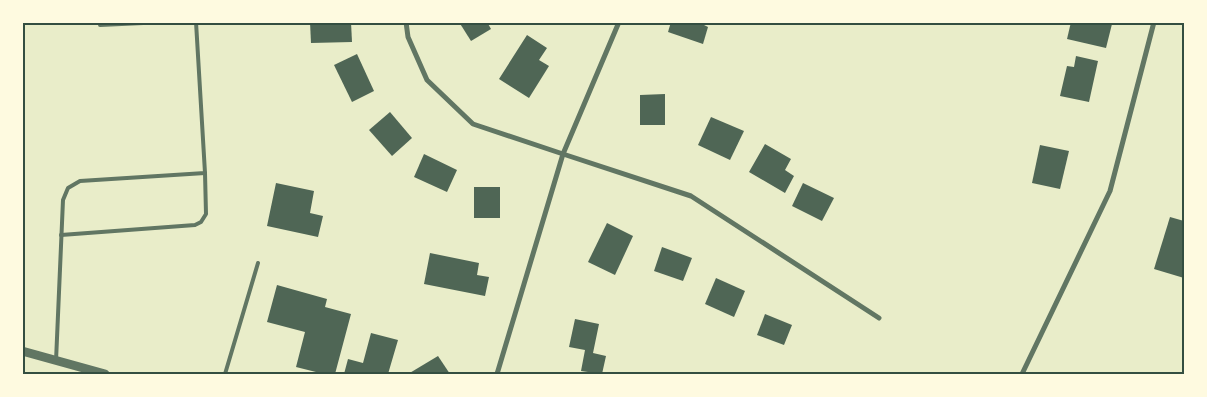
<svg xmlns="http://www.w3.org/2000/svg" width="1207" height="397" font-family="'PT Sans Narrow',sans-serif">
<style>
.building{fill:#4f6655}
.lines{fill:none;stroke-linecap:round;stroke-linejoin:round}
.service{stroke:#617663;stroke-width:4}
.minor{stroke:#617663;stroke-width:5}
.tertiary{stroke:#617663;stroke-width:9}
.neatline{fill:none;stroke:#344e41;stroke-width:2}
</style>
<rect width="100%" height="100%" fill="#e9edc9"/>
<g class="building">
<path d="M 310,22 L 351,22 L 352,42 L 311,43 Z"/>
<path d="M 459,22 L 487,22 L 491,29 L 471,41 Z"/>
<path d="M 671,22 L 698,22 L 708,27 L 703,44 L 668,32 Z"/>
<path d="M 1071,22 L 1104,22 L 1112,24 L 1106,48 L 1067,39 Z"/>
<path d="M 527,35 L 547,48 L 539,60 L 549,66 L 529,98 L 499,79 Z"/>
<path d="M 357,54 L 374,91 L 352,102 L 334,65 Z"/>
<path d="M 1076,56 L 1098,61 L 1089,102 L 1060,96 L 1067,66 L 1074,67 Z"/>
<path d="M 665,94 L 665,125 L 640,125 L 640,95 Z"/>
<path d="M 390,112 L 412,138 L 392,156 L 369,130 Z"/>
<path d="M 711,117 L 744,131 L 730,160 L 698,145 Z"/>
<path d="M 765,144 L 791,159 L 785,170 L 794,176 L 785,193 L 749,172 Z"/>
<path d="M 1040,145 L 1069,151 L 1060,189 L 1032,183 Z"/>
<path d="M 424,154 L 457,170 L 447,192 L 414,177 Z"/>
<path d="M 276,183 L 314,191 L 310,213 L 323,216 L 318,237 L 267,226 Z"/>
<path d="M 803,183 L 834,198 L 822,221 L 792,206 Z"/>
<rect x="474" y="187" width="26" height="31"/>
<path d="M 1170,217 L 1184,221 L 1184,278 L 1154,269 Z"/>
<path d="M 607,223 L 633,236 L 615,275 L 588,262 Z"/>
<path d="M 662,247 L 692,258 L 683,281 L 654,271 Z"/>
<path d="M 430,253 L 479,263 L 477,275 L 489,277 L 485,296 L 424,284 Z"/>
<path d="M 716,278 L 745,291 L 734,317 L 705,304 Z"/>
<path d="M 277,285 L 327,299 L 325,307 L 351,314 L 335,374 L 324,374 L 296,367 L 305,332 L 267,322 Z"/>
<path d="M 765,314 L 792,325 L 784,345 L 757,335 Z"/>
<path d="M 575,319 L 599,324 L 593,353 L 606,356 L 602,374 L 581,371 L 585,350 L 569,347 Z"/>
<path d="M 371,333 L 398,340 L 388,374 L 344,374 L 348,359 L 363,363 Z"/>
<path d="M 438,356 L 450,374 L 408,374 Z"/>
</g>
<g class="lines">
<g class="service">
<path d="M 100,22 L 100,25 L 165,22"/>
<path d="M 61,235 L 195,225 L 201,222 L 206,214 L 205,173"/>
<path d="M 56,361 L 63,200 L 68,188 L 80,181 L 205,173 L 196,22"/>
<path d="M 225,374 L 258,263"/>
</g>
<g class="minor">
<path d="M 406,22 L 408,37 L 427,80 L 473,124 L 563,154 L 691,196 L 879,318"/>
<path d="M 497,374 L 563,154 L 619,22"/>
<path d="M 1022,374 L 1110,191 L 1154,22"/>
</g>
<path class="tertiary" d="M 22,351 L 105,374"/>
</g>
<rect width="1207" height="397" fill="none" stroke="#fefae0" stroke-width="48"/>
<rect x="24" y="24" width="1159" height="349" class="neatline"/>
</svg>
